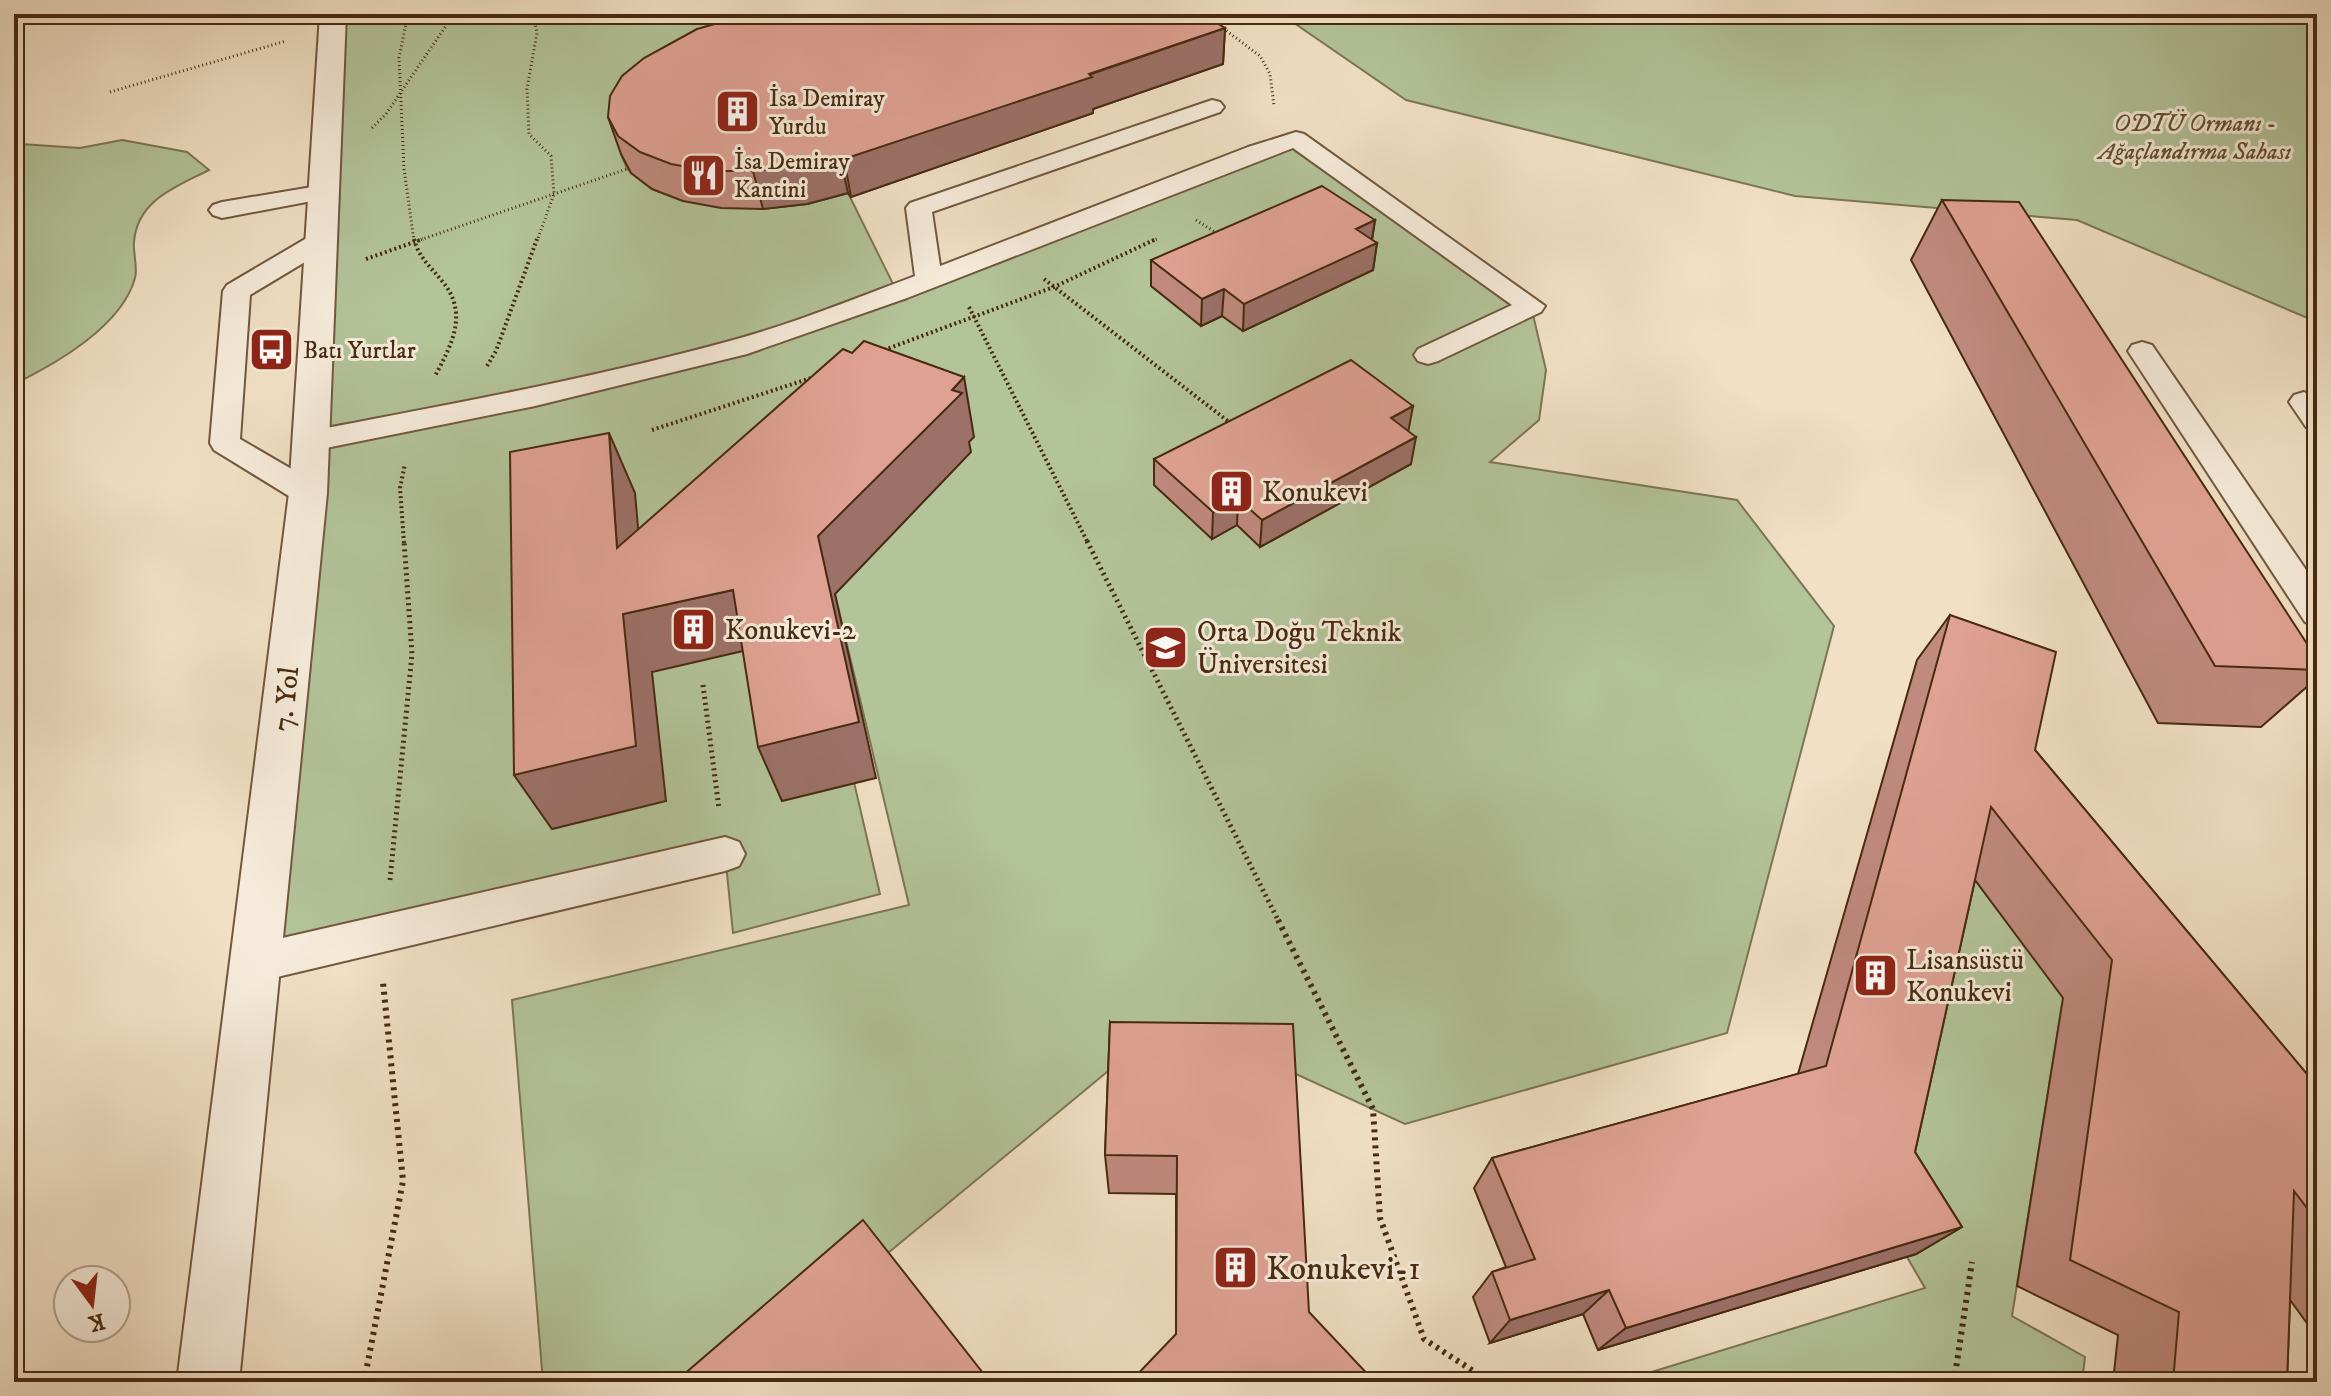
<svg xmlns="http://www.w3.org/2000/svg" width="2331" height="1396" font-family="'IM FELL DW Pica',serif">
<style>
.green{fill:#b3c39a;stroke:#7d7655;stroke-width:2}
.lines{fill:none;stroke-linecap:round;stroke-linejoin:round}
.lane-casing{stroke:#72583e;stroke-width:4}
.street-casing{stroke:#72583e;stroke-width:4}
.path-far3{stroke:#472a10;stroke-width:3;stroke-dasharray:1 3;stroke-linecap:butt}
.path-far2{stroke:#472a10;stroke-width:4;stroke-dasharray:2 3;stroke-linecap:butt}
.path-far1{stroke:#472a10;stroke-width:5;stroke-dasharray:2 4;stroke-linecap:butt}
.path{stroke:#472a10;stroke-width:6;stroke-dasharray:3 5;stroke-linecap:butt}
.lane{fill:#f6ebda;fill-rule:evenodd}
.street{fill:#f6ebda;fill-rule:evenodd}
.wall{fill:#c08a7f;stroke:#472a10;stroke-width:2}
.shaded-wall{fill:#9c7168;stroke:#472a10;stroke-width:2}
.building{fill:#dfa194;stroke:#472a10;stroke-width:2}
.labels{text-anchor:middle;stroke-width:6;stroke-linejoin:round;paint-order:stroke}
.far-poi-label{font-size:24px;fill:#472a10;stroke:#f6ebda;text-anchor:start}
.far-park-label{font-size:24px;font-style:italic;fill:#625032;stroke:#f6ebda}
.poi-label{font-size:28px;fill:#472a10;stroke:#f6ebda;text-anchor:start}
.street-label{font-size:28px;fill:#472a10;stroke:#f6ebda}
.near-poi-label{font-size:34px;fill:#472a10;stroke:#f6ebda;text-anchor:start}
</style>
<rect width="100%" height="100%" fill="#f1e0c6"/>
<filter id="stains"><feTurbulence type="fractalNoise" baseFrequency=".0025" numOctaves="4"/><feColorMatrix values="0 0 0 0 .2 0 0 0 0 .09 0 0 0 0 .02 0 0 0 .5 -.17"/></filter>
<radialGradient id="worn" r=".72"><stop offset=".6" stop-color="#630" stop-opacity="0"/><stop offset="1" stop-color="#630" stop-opacity=".3"/></radialGradient>
<g class="green">
<path d="M 333,14 L 877,14 L 621,154 L 627,169 L 652,189 L 683,201 L 807,204 L 848,193 L 897,292 L 1296,139 L 1531,306 L 1546,370 L 1539,420 L 1490,462 L 1737,500 L 1834,626 L 1727,1033 L 1405,1124 L 1285,1069 L 1113,1067 L 732,1382 L 543,1382 L 512,1000 L 909,905 L 835,594 L 962,461 L 810,593 L 880,894 L 733,933 L 725,854 L 256,963 Z"/>
<path d="M 1281,14 L 2317,14 L 2317,322 L 2077,220 L 1795,196 L 1406,100 Z"/>
<path d="M 122,140 L 187,152 L 209,170 C 176,187 137,200 134,242 C 133,253 138,268 135,278 C 122,326 56,364 14,384 L 14,147 L 21,144 L 80,148 Z"/>
<path d="M 1952,849 L 2071,1008 L 2062,1005 L 2012,1316 L 2085,1357 L 2082,1382 L 1619,1382 L 1925,1288 L 1907,1257 L 1885,1202 Z"/>
</g>
<g class="lines">
<defs>
<g id="lane">
<path d="M 1212,100 L 1220,102 L 1224,107 L 1220,112 L 932,212 L 940,266 L 1248,147 L 1296,132 L 1304,134 L 1545,306 L 1541,312 L 1438,361 L 1428,364 L 1418,361 L 1414,355 L 1418,349 L 1512,305 L 1293,148 L 907,298 L 747,354 L 535,406 L 311,451 L 300,448 L 296,441 L 300,434 L 311,431 C 450,404 590,379 726,342 C 790,325 854,299 915,276 L 906,208 L 910,203 Z"/>
<path d="M 324,185 L 333,187 L 336,192 L 333,197 L 222,218 L 213,215 L 209,210 L 213,205 L 222,202 Z"/>
<path d="M 321,233 L 330,235 L 334,241 L 330,247 L 250,295 L 240,439 L 319,485 L 324,493 L 319,501 L 308,504 L 297,501 L 214,450 L 210,443 L 223,291 L 227,285 L 312,235 Z"/>
<path d="M 2142,342 L 2152,345 L 2317,586 L 2317,626 L 2305,622 L 2128,351 L 2132,345 Z"/>
<path d="M 2304,392 L 2317,399 L 2317,430 L 2306,427 L 2289,402 L 2294,395 Z"/>
<path d="M 725,837 L 739,842 L 745,854 L 739,866 L 725,871 L 256,982 L 241,977 L 235,963 L 241,949 L 256,944 Z"/>
</g>
<path id="street" d="M 320,14 L 346,14 L 327,493 L 239,1382 L 177,1382 L 289,493 Z"/>
</defs>
<use href="#lane" class="lane-casing"/>
<use href="#street" class="street-casing"/>
<g class="path-far3">
<path d="M 408,14 L 399,58 L 404,169 L 414,241"/>
<path d="M 533,14 L 537,33 L 527,89 L 529,134 L 551,156 L 554,194 L 537,241"/>
<path d="M 1204,14 L 1260,56 L 1270,74 L 1274,106"/>
<path d="M 110,92 L 286,41"/>
<path d="M 372,128 L 386,114 L 454,14"/>
<path d="M 1196,220 L 1218,234"/>
<path d="M 417,241 L 627,169"/>
<path d="M 1152,241 L 1159,238"/>
</g>
<g class="path-far2">
<path d="M 414,239 C 419,258 430,266 442,281 C 469,313 452,344 435,376"/>
<path d="M 366,259 L 423,239"/>
<path d="M 1044,279 L 1233,425"/>
<path d="M 969,307 L 1088,543"/>
<path d="M 884,350 L 1054,287 L 1156,239"/>
<path d="M 487,366 L 496,351 L 537,239"/>
<path d="M 652,430 L 814,377"/>
<path d="M 404,543 L 400,488 L 405,464"/>
</g>
<g class="path-far1">
<path d="M 1087,541 L 1279,922"/>
<path d="M 703,685 L 719,809"/>
<path d="M 390,880 L 412,654 L 404,541"/>
</g>
<g class="path">
<path d="M 1278,920 L 1373,1109 L 1380,1218 L 1424,1339 L 1490,1382"/>
<path d="M 364,1382 L 403,1181 L 383,982"/>
<path d="M 1954,1382 L 1972,1262"/>
</g>
<use href="#lane" class="lane"/>
<use href="#street" class="street"/>
</g>
<g class="wall">
<path d="M 1225,28 L 1223,64 L 1093,109 L 1093,113 L 851,197 L 848,193 L 807,204 L 763,209 L 721,208 L 683,201 L 652,189 L 631,173 L 621,154 L 608,117 Z"/>
<path d="M 1942,200 L 2317,659 L 2317,678 L 2261,727 L 2158,723 L 1911,260 Z"/>
<path d="M 1375,220 L 1372,240 L 1377,243 L 1373,270 L 1243,331 L 1222,316 L 1201,326 L 1151,286 L 1151,260 Z"/>
<path d="M 1408,431 L 1411,464 L 1260,547 L 1237,525 L 1212,539 L 1154,485 L 1154,459 Z"/>
<path d="M 1950,615 L 2035,750 L 2317,1086 L 2317,1337 L 2290,1300 L 2287,1382 L 2113,1382 L 2118,1335 L 2017,1286 L 2063,998 L 1975,880 L 1915,1152 L 1962,1227 L 1916,1254 L 1598,1350 L 1583,1314 L 1490,1343 L 1473,1297 L 1492,1272 L 1506,1267 L 1474,1188 L 1492,1158 L 1798,1074 L 1917,660 Z"/>
<path d="M 1110,1022 L 1309,1312 L 1176,1335 L 1176,1194 L 1109,1193 L 1105,1155 Z"/>
</g>
<g class="shaded-wall">
<path d="M 1225,28 L 1223,64 L 1093,109 L 1093,113 L 851,197 L 844,159 Z"/>
<path d="M 840,156 L 848,193 L 807,204 L 763,209 L 753,171 Z"/>
<path d="M 1375,220 L 1371,245 L 1377,243 L 1373,270 L 1243,331 L 1244,304 L 1356,229 Z"/>
<path d="M 1224,289 L 1222,316 L 1201,326 L 1202,299 Z"/>
<path d="M 964,377 L 974,437 L 969,442 L 971,452 L 835,594 L 876,778 L 782,801 L 758,747 L 818,536 Z"/>
<path d="M 1413,406 L 1408,433 L 1391,418 Z"/>
<path d="M 609,433 L 635,493 L 645,607 L 617,548 Z"/>
<path d="M 1416,437 L 1411,464 L 1260,547 L 1262,520 Z"/>
<path d="M 1238,499 L 1237,525 L 1212,539 L 1213,512 Z"/>
<path d="M 733,590 L 756,648 L 652,672 L 666,801 L 552,829 L 514,775 L 623,614 Z"/>
<path d="M 1962,1227 L 1916,1254 L 1598,1350 L 1626,1328 Z"/>
<path d="M 1609,1290 L 1583,1314 L 1490,1343 L 1510,1320 Z"/>
</g>
<g class="building">
<path d="M 750,14 L 1202,14 L 1225,28 L 1089,74 L 1092,77 L 844,159 L 840,156 L 798,166 L 753,171 L 710,171 L 671,164 L 640,152 L 618,136 L 608,117 L 610,96 L 622,76 L 644,58 L 697,29 Z"/>
<path d="M 1322,186 L 1375,220 L 1356,229 L 1377,243 L 1244,304 L 1224,289 L 1202,299 L 1151,260 Z"/>
<path d="M 1942,200 L 2019,202 L 2317,659 L 2317,670 L 2215,666 Z"/>
<path d="M 864,341 L 964,377 L 952,390 L 962,393 L 818,536 L 859,722 L 758,747 L 733,590 L 623,614 L 636,746 L 514,775 L 510,452 L 609,433 L 617,548 L 843,349 L 852,353 Z"/>
<path d="M 1351,360 L 1413,406 L 1391,418 L 1416,437 L 1262,520 L 1238,499 L 1213,512 L 1154,459 Z"/>
<path d="M 1950,615 L 2056,652 L 2035,750 L 2317,1086 L 2317,1221 L 2294,1191 L 2287,1382 L 2173,1382 L 2179,1312 L 2070,1260 L 2112,960 L 1991,807 L 1915,1152 L 1962,1227 L 1626,1328 L 1609,1290 L 1510,1320 L 1492,1272 L 1535,1259 L 1492,1158 L 1826,1066 Z"/>
<path d="M 1110,1022 L 1293,1024 L 1309,1312 L 1375,1382 L 1130,1382 L 1176,1334 L 1177,1156 L 1105,1155 Z"/>
<path d="M 863,1220 L 990,1382 L 675,1382 Z"/>
</g>
<defs>
<symbol id="building-square" viewBox="-11 -11 22 22"><rect x="-9" y="-9" width="18" height="18" rx="4" fill="#8f2418" stroke="#f6ebda"/><path d="M-4-6H4V6H1V3H-1V6H-4ZM-2.5-4.3h1.7v1.8h-1.7ZM.8-4.3h1.7v1.8H.8ZM-2.5-1h1.7V.8h-1.7ZM.8-1h1.7V.8H.8Z" fill="#fff"/></symbol>
<symbol id="restaurant-square" viewBox="-11 -11 22 22"><rect x="-9" y="-9" width="18" height="18" rx="4" fill="#8f2418" stroke="#f6ebda"/><path d="M-5-6h1v4h1v-4h1v4h1v-4h1v5L-1.5 .5V6h-2V.5L-5-1ZM5-6V6H3V1.5H1.5Q1.5-4 5-6Z" fill="#fff"/></symbol>
<symbol id="bus-square" viewBox="-11 -11 22 22"><rect x="-9" y="-9" width="18" height="18" rx="4" fill="#8f2418" stroke="#f6ebda"/><path d="M-5-6H5V4H4V6H2V4H-2V6H-4V4H-5ZM-3.5-4V0h7V-4ZM-3.5 1.2v1.5H-2V1.2ZM2 1.2v1.5H3.5V1.2Z" fill="#fff"/></symbol>
<symbol id="university-square" viewBox="-11 -11 22 22"><rect x="-9" y="-9" width="18" height="18" rx="4" fill="#8f2418" stroke="#f6ebda"/><path d="M0-5L7-2L0 1L-7-2ZM-4 1L0 2.5L4 1V4Q0 6-4 4Z" fill="#fff"/></symbol>
</defs>
<g fill-rule="evenodd">
<use href="#building-square" x="712" y="86" width="51" height="51"/>
<use href="#restaurant-square" x="678" y="150" width="51" height="51"/>
<use href="#bus-square" x="246" y="324" width="51" height="51"/>
<use href="#building-square" x="1206" y="466" width="51" height="51"/>
<use href="#building-square" x="668" y="604" width="51" height="51"/>
<use href="#university-square" x="1140" y="622" width="51" height="51"/>
<use href="#building-square" x="1850" y="950" width="51" height="51"/>
<use href="#building-square" x="1210" y="1242" width="51" height="51"/>
</g>
<g class="labels">
<g class="far-poi-label">
<text x="769" y="106">İsa Demiray<tspan x="769" dy="28">Yurdu</tspan></text>
<text x="734" y="169">İsa Demiray<tspan x="734" dy="28">Kantini</tspan></text>
<text x="303" y="358">Batı Yurtlar</text>
</g>
<g class="far-park-label">
<text x="2195" y="131">ODTÜ Ormanı -<tspan x="2195" dy="28">Ağaçlandırma Sahası</tspan></text>
</g>
<g class="poi-label">
<text x="1262" y="501">Konukevi</text>
<text x="725" y="639">Konukevi-2</text>
<text x="1197" y="641">Orta Doğu Teknik<tspan x="1197" dy="32">Üniversitesi</tspan></text>
<text x="1906" y="969">Lisansüstü<tspan x="1906" dy="32">Konukevi</tspan></text>
</g>
<g class="street-label">
<text transform="translate(285 699) rotate(-84)" y="10">7. Yol</text>
</g>
<g class="near-poi-label">
<text x="1266" y="1279">Konukevi-1</text>
</g>
</g>
<rect width="2331" height="1396" fill="none" stroke="#f1e0c6" stroke-width="48"/>
<rect x="16" y="16" width="2299" height="1364" fill="none" stroke="#472a10" stroke-width="4"/>
<rect x="24" y="24" width="2283" height="1348" fill="none" stroke="#472a10" stroke-width="2"/>
<g transform="translate(92 1304) rotate(165)"><circle r="38" fill="#f6ebda" stroke="#b09e89" stroke-width="2"/>
<path d="M0-6L14 30L0 20L-14 30Z" fill="#8f2418"/>
<text y="-12" font-size="22" font-weight="bold" text-anchor="middle" fill="#472a10">K</text>
</g>
<rect width="100%" height="100%" filter="url(#stains)"/>
<rect width="100%" height="100%" fill="url(#worn)"/>
</svg>
